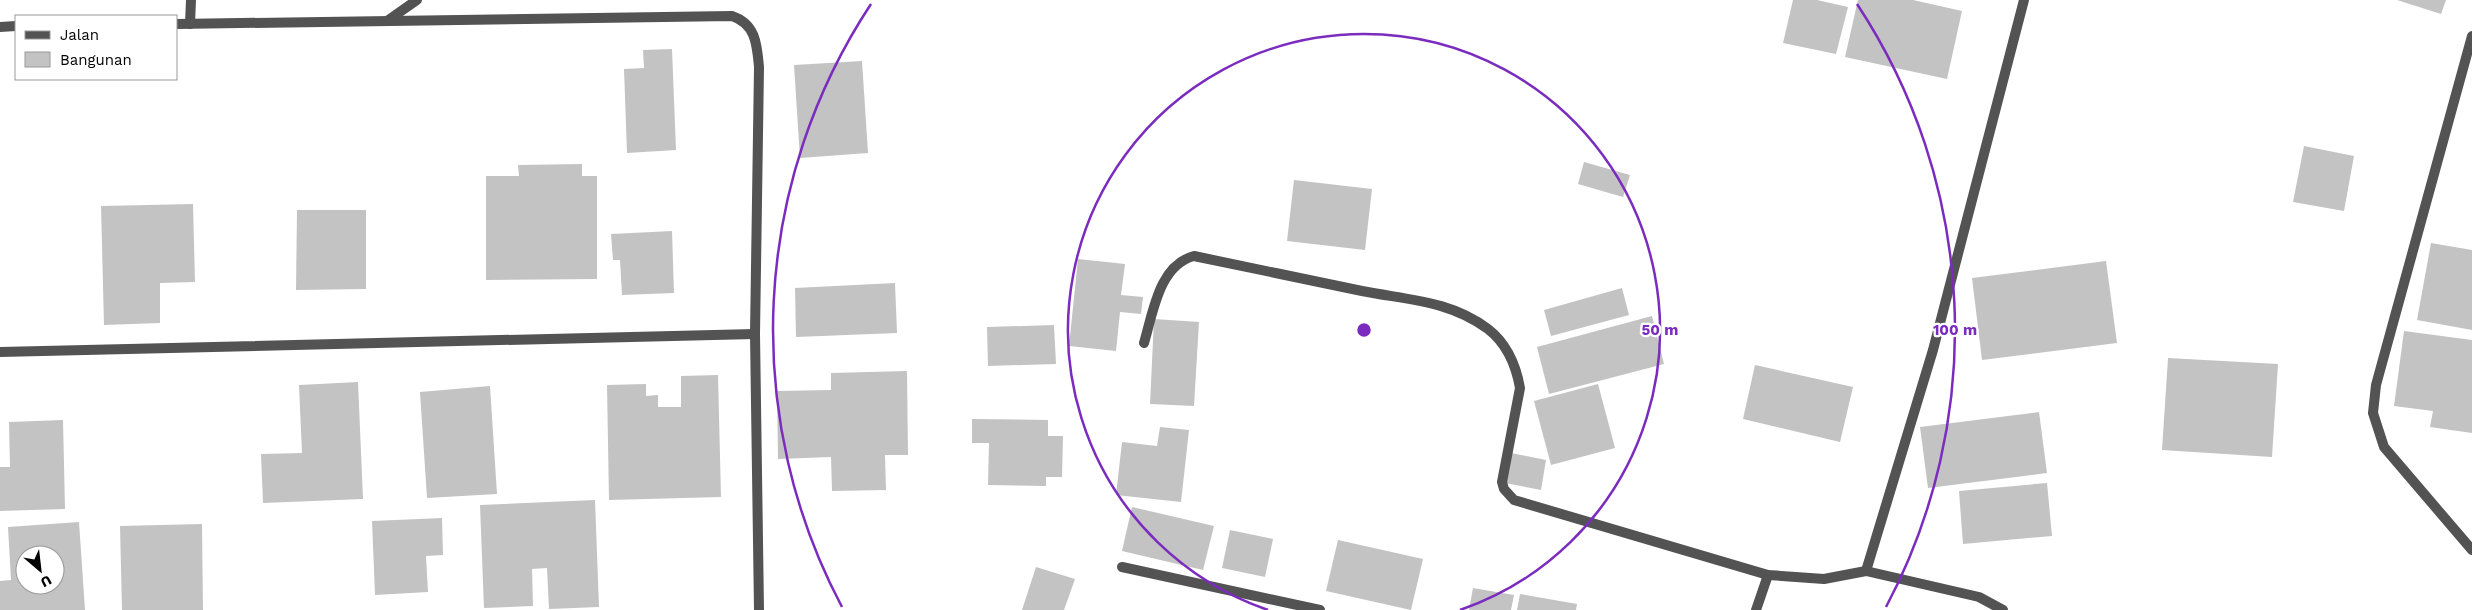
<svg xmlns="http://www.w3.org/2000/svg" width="2472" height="610" font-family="'Work Sans',sans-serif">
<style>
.building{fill:#c3c3c3;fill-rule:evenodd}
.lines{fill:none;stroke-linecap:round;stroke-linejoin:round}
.street{stroke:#535353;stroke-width:10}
.ring{fill:none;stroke:#7b2cbf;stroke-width:2.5}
.centre{fill:#7b2cbf;stroke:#fff;stroke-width:2.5}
.ring-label{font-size:15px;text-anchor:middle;font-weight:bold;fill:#7b2cbf;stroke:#fff;stroke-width:4.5;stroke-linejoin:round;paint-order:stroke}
</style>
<rect width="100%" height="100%" fill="#fff"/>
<g class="building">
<path d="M 1793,0 L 1817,0 L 1848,7 L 1836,54 L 1783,43 Z"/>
<path d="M 1858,0 L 1913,0 L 1962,11 L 1947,79 L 1845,57 Z"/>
<path d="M 2397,0 L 2446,0 L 2441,14 Z"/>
<path d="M 672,49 L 676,150 L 627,153 L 624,69 L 644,68 L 643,50 Z"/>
<path d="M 862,61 L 868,153 L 800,158 L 794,65 Z"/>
<path d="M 2304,146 L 2354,156 L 2344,211 L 2293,202 Z"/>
<path d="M 1584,162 L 1630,175 L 1623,197 L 1578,184 Z"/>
<path d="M 582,164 L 582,176 L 597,176 L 597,279 L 486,280 L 486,176 L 519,176 L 518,165 Z"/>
<path d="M 1294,180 L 1372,189 L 1365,250 L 1287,241 Z"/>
<path d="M 193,204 L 195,282 L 160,283 L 160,323 L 104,325 L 101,206 Z"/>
<path d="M 297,210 L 366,210 L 366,289 L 296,290 Z"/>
<path d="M 672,231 L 674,293 L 622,295 L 620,260 L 613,260 L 611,234 Z"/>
<path d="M 2431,243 L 2472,250 L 2472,330 L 2417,320 Z"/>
<path d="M 1078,259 L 1125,264 L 1121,295 L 1143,297 L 1141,314 L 1120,312 L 1116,351 L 1069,346 Z"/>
<path d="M 2106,261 L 2117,343 L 1982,360 L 1972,278 Z"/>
<path d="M 895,283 L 897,333 L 796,337 L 795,288 Z"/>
<path d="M 1622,288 L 1629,315 L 1551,336 L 1544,310 Z"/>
<path d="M 1652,316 L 1664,364 L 1549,394 L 1537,347 Z"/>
<path d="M 1154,319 L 1199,322 L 1194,406 L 1150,404 Z"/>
<path d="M 1054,325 L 1056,364 L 988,366 L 987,327 Z"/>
<path d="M 2404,331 L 2472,340 L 2472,433 L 2430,427 L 2433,411 L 2394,406 Z"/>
<path d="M 2168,358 L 2278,364 L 2272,457 L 2162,450 Z"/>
<path d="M 1755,365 L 1853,387 L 1840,442 L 1743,419 Z"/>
<path d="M 907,371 L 908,455 L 885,455 L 886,490 L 832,491 L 831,457 L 778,459 L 777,391 L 831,390 L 831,373 Z"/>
<path d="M 718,375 L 721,497 L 609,500 L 607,385 L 646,384 L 646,396 L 658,395 L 658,407 L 681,407 L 681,376 Z"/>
<path d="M 358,382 L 363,499 L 263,503 L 261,454 L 302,453 L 299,385 Z"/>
<path d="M 1598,384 L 1615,448 L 1551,465 L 1534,401 Z"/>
<path d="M 490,386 L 497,494 L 427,498 L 420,392 Z"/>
<path d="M 2039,412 L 2047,473 L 1928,488 L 1920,427 Z"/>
<path d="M 972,419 L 1048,420 L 1048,436 L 1063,436 L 1062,477 L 1046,477 L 1046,486 L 988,485 L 989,443 L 972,443 Z"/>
<path d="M 63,420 L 65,509 L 0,511 L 0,467 L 10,467 L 9,422 Z"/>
<path d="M 1160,427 L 1189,430 L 1181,502 L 1116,495 L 1122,442 L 1157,446 Z"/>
<path d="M 1511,453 L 1546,460 L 1541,490 L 1505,483 Z"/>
<path d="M 2047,483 L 2052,536 L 1963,544 L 1959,491 Z"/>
<path d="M 595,500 L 599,607 L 549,609 L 547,568 L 532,569 L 533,606 L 484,608 L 480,505 Z"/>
<path d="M 1132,507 L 1214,526 L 1203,570 L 1122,551 Z"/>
<path d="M 442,518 L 443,555 L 426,556 L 428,592 L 375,595 L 372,521 Z"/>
<path d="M 79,522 L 85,610 L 0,610 L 0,581 L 11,580 L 8,527 ZM 25,555 L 55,555 L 55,585 L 25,585 Z"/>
<path d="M 202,524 L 203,610 L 122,610 L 120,526 Z"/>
<path d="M 1230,530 L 1273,539 L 1265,577 L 1222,568 Z"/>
<path d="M 1338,540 L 1423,559 L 1411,610 L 1326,591 Z"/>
<path d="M 1036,567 L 1075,579 L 1064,610 L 1022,610 Z"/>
<path d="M 1473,588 L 1514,595 L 1511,610 L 1469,610 Z"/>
<path d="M 1520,594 L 1577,604 L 1576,610 L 1517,610 Z"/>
</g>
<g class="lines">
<g class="street">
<path d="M 387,21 L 417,0"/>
<path d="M 176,24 L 732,16 C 756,24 757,45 759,67 L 755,334 L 759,610"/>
<path d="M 190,24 L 191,0"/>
<path d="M 0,27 L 16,26"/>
<path d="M 2472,36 L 2376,385 L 2373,413 L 2384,447 L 2472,550"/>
<path d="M 1144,343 C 1153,313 1159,265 1194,256 C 1250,268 1306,279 1362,291 C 1407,300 1449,300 1488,329 C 1506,343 1516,365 1520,388 L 1502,482 L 1504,489 L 1514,500 L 1768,575 L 1824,579 L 1866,571 L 1979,597 L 2003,610"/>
<path d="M 0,352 L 755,334"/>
<path d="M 1122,567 L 1320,610"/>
<path d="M 1866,571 L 1933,350 L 2024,0"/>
<path d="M 1756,610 L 1768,575"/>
</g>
</g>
<g class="ring">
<path d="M1268 610A296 296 0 1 1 1460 610"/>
<path d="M842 607A591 591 0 0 1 871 4M1857 4A591 591 0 0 1 1886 607"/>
</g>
<circle cx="1364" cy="330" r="8" class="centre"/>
<g class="ring-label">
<text x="1660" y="335">50 m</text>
<text x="1955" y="335">100 m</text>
</g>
<rect x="15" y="15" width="162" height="65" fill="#ffffff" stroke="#999999"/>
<rect x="25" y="31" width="25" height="8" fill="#535353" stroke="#999999"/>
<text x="60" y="40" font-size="15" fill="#000000">Jalan</text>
<rect x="25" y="52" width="25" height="15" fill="#c3c3c3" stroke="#999999"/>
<text x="60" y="65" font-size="15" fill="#000000">Bangunan</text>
<g transform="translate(40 570) rotate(152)"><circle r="24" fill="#ffffff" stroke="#999999"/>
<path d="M0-4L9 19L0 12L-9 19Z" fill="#000000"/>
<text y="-8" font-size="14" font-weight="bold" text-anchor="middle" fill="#000000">U</text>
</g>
</svg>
